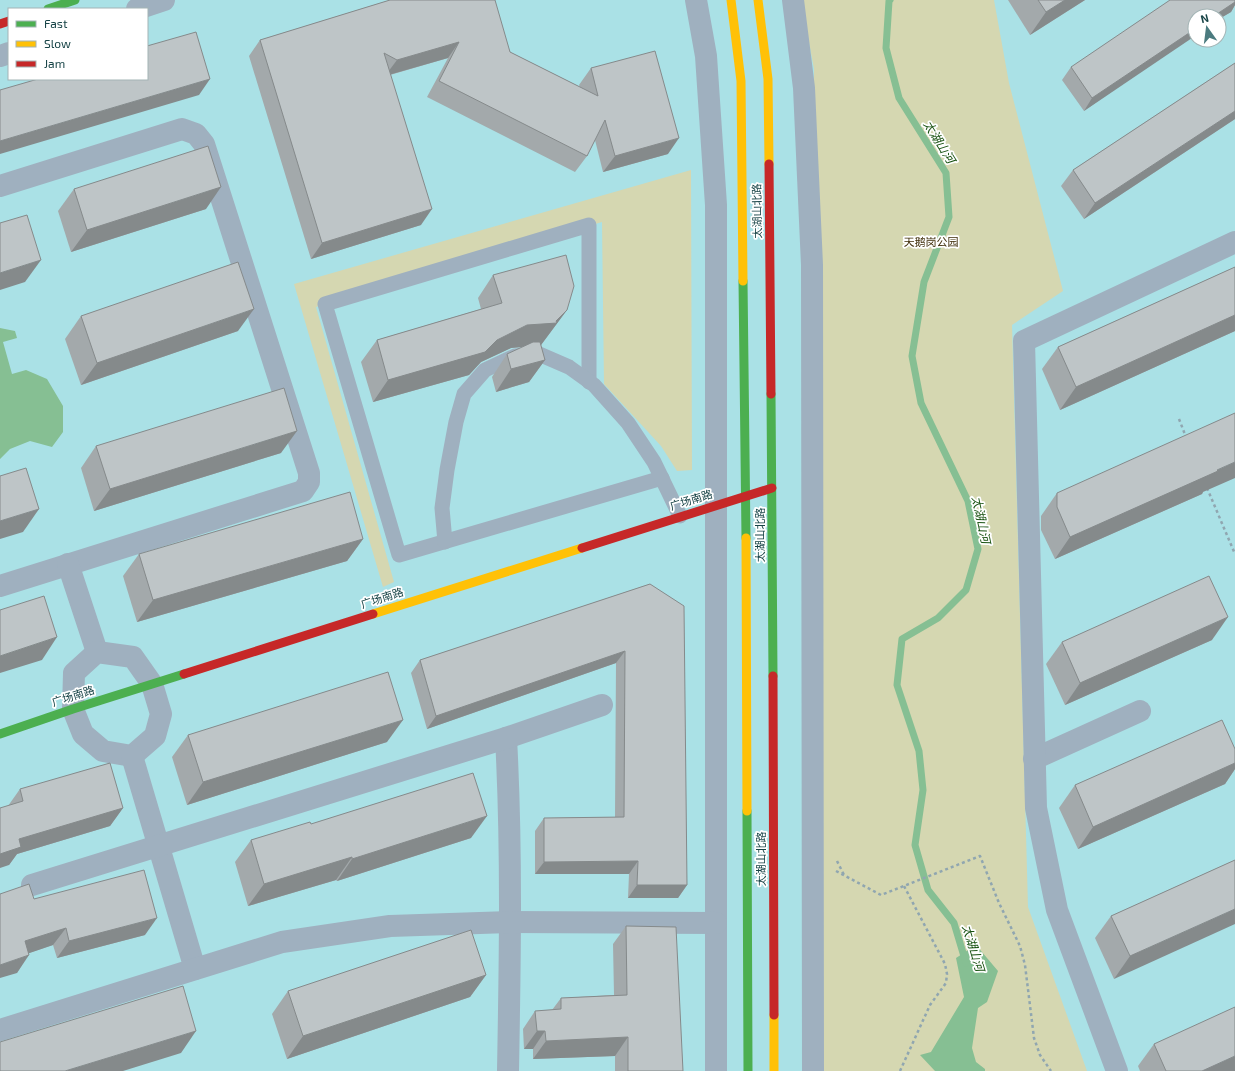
<svg xmlns="http://www.w3.org/2000/svg" width="1235" height="1071" font-family="'Exo 2','Noto Sans SC',sans-serif">
<style>
.green{fill:#d5d7b1}
.water{fill:#86bf93}
.lines{fill:none;stroke-linecap:round;stroke-linejoin:round}
.stream{stroke:#86bf93;stroke-width:7}
.path{stroke:#90a6b0;stroke-width:2.5;stroke-dasharray:3 3;stroke-linecap:butt}
.lane{stroke:#9fb0bf;stroke-width:15}
.street{stroke:#9fb0bf;stroke-width:22}
.fast{stroke:#4caf50;stroke-width:9}
.slow{stroke:#ffc107;stroke-width:9}
.jam{stroke:#c62828;stroke-width:9}
.wall{fill:#a3a9ab}
.shaded-wall{fill:#858a8b}
.building{fill:#bec5c7;stroke:#858a8b}
.labels{text-anchor:middle;stroke-width:3.5;stroke-linejoin:round;paint-order:stroke}
.street-label{font-size:11px;fill:#184447;stroke:#fff}
.park-label{font-size:11px;fill:#3e2c08;stroke:#fff}
.water-label{font-size:12px;font-style:italic;fill:#185211;stroke:#fff}
</style>
<rect width="100%" height="100%" fill="#aae1e6"/>
<g class="green">
<path d="M 801,0 L 994,0 L 1009,83 L 1063,291 L 1012,325 L 1028,907 L 1087,1071 L 817,1071 L 814,69 Z"/>
<path d="M 691,170 L 692,470 L 677,471 L 661,446 L 604,384 L 602,222 L 316,307 L 394,582 L 383,587 L 294,284 Z"/>
</g>
<g class="water">
<path d="M 0,328 L 15,331 L 17,338 L 3,342 L 12,374 L 26,370 L 47,379 L 63,406 L 63,432 L 52,447 L 30,441 L 10,449 L 0,459 Z"/>
<path d="M 976,945 L 998,971 L 987,1002 L 978,1008 L 972,1048 L 976,1062 L 985,1069 L 985,1071 L 935,1071 L 920,1055 L 931,1052 L 964,997 L 956,958 Z"/>
</g>
<g class="lines">
<path class="stream" d="M 890,0 L 889,1 L 886,48 L 899,98 L 946,173 L 949,217 L 924,282 L 912,356 L 921,403 L 968,501 L 978,549 L 966,590 L 938,618 L 902,639 L 897,685 L 919,751 L 923,790 L 915,845 L 928,890 L 954,923 L 966,963"/>
<g class="path">
<path d="M 1179,419 L 1186,437"/>
<path d="M 1207,488 L 1235,554"/>
<path d="M 837,861 L 844,875"/>
<path d="M 836,871 L 881,895 L 980,856 L 999,903 L 1020,946 L 1025,965 L 1034,1038 L 1040,1055 L 1051,1071"/>
<path d="M 900,1071 L 930,1005 L 946,983 L 947,974 L 945,964 L 904,886"/>
</g>
<g class="lane">
<path d="M 589,382 L 589,225 L 325,304 L 399,555 L 662,478"/>
<path d="M 445,542 L 442,508 L 447,470 L 456,422 L 464,394 L 485,370 L 515,356 L 539,354 L 569,367 L 594,385 L 628,423 L 654,462 L 680,516"/>
</g>
<g class="street">
<path d="M 696,0 L 706,56 L 716,205 L 716,1071"/>
<path d="M 793,0 L 804,88 L 812,265 L 813,1071"/>
<path d="M 137,9 L 164,0"/>
<path d="M 0,56 L 9,53"/>
<path d="M 0,186 L 182,129 L 196,134 L 204,144 L 309,473 L 309,482 L 303,491 L 0,586"/>
<path d="M 68,564 L 97,652"/>
<path d="M 97,652 L 133,657 L 152,684 L 161,714 L 155,736 L 132,756 L 103,751 L 83,734 L 73,709 L 74,673 Z"/>
<path d="M 506,738 C 512,849 510,960 508,1071"/>
<path d="M 132,756 L 195,969"/>
<path d="M 1034,759 L 1140,711"/>
<path d="M 32,885 L 506,738 L 602,705"/>
<path d="M 0,1030 L 282,942 L 390,926 L 510,922 L 716,923"/>
<path d="M 1117,1071 L 1057,910 L 1036,808 L 1024,341 L 1235,242"/>
</g>
<g class="fast">
<path d="M 48,9 L 75,0"/>
<path d="M 743,281 L 746,538"/>
<path d="M 771,394 L 773,676"/>
<path d="M 0,734 L 73,709 L 184,674"/>
<path d="M 747,811 L 748,1071"/>
</g>
<g class="slow">
<path d="M 731,0 L 741,81 L 743,281"/>
<path d="M 758,0 L 768,79 L 769,164"/>
<path d="M 746,538 L 747,811"/>
<path d="M 373,614 L 582,548"/>
<path d="M 774,1015 L 774,1071"/>
</g>
<g class="jam">
<path d="M 0,24 L 9,21"/>
<path d="M 769,164 L 771,394"/>
<path d="M 582,548 L 772,488"/>
<path d="M 184,674 L 373,614"/>
<path d="M 773,676 L 774,1015"/>
</g>
</g>
<g class="wall">
<path d="M 390,0 L 510,52 L 580,87 L 579,85 L 591,68 L 668,154 L 603,172 L 595,140 L 587,156 L 575,172 L 427,97 L 448,58 L 390,75 L 421,225 L 311,259 L 249,56 L 260,40 Z"/>
<path d="M 1008,0 L 1085,0 L 1030,35 Z"/>
<path d="M 1235,0 L 1235,5 L 1231,12 L 1219,19 L 1219,16 L 1084,111 L 1062,80 L 1071,67 Z"/>
<path d="M 1235,63 L 1235,119 L 1084,219 L 1061,186 L 1073,170 Z"/>
<path d="M 74,189 L 206,209 L 71,252 L 58,211 Z"/>
<path d="M 1235,267 L 1235,331 L 1060,410 L 1042,369 L 1058,347 Z"/>
<path d="M 493,275 L 567,310 L 541,345 L 545,360 L 529,382 L 496,392 L 492,377 L 507,354 L 524,347 L 511,348 L 481,362 L 469,375 L 373,402 L 361,362 L 377,340 L 481,309 L 478,298 Z"/>
<path d="M 81,316 L 238,331 L 81,385 L 65,339 Z"/>
<path d="M 96,446 L 281,453 L 94,511 L 81,468 Z"/>
<path d="M 1203,492 L 1202,494 L 1055,559 L 1041,530 L 1041,516 L 1057,493 Z"/>
<path d="M 363,539 L 347,561 L 137,622 L 123,576 L 139,554 Z"/>
<path d="M 650,584 L 687,885 L 678,898 L 628,898 L 629,874 L 535,874 L 535,831 L 544,818 L 615,817 L 616,663 L 427,729 L 411,673 L 420,660 Z"/>
<path d="M 1212,640 L 1065,705 L 1046,664 L 1062,642 Z"/>
<path d="M 188,735 L 387,742 L 187,805 L 172,757 Z"/>
<path d="M 1235,749 L 1235,769 L 1225,784 L 1078,849 L 1059,808 L 1075,785 Z"/>
<path d="M 20,789 L 123,808 L 110,826 L 17,854 L 9,865 L 8,806 Z"/>
<path d="M 311,824 L 471,838 L 337,881 L 336,880 L 248,906 L 235,862 L 251,840 Z"/>
<path d="M 1235,860 L 1114,979 L 1095,938 L 1111,916 Z"/>
<path d="M 34,899 L 145,935 L 57,958 L 53,945 L 29,953 L 17,973 Z"/>
<path d="M 626,926 L 683,1071 L 615,1071 L 615,1056 L 533,1059 L 533,1049 L 524,1049 L 523,1029 L 535,1011 L 552,1010 L 561,998 L 614,995 L 613,944 Z"/>
<path d="M 486,975 L 470,997 L 287,1059 L 272,1014 L 288,991 Z"/>
<path d="M 1154,1044 L 1235,1071 L 1140,1071 L 1138,1066 Z"/>
</g>
<g class="shaded-wall">
<path d="M 1065,0 L 1085,0 L 1030,35 L 1046,12 Z"/>
<path d="M 1235,2 L 1235,5 L 1231,12 L 1219,19 L 1219,16 L 1214,16 Z"/>
<path d="M 1195,29 L 1195,36 L 1084,111 L 1092,98 Z"/>
<path d="M 459,42 L 448,58 L 385,76 L 397,60 Z"/>
<path d="M 210,79 L 199,95 L 0,154 L 0,141 Z"/>
<path d="M 1235,111 L 1235,119 L 1084,219 L 1095,203 Z"/>
<path d="M 679,138 L 668,154 L 603,172 L 615,156 Z"/>
<path d="M 221,187 L 206,209 L 71,252 L 87,230 Z"/>
<path d="M 432,209 L 421,225 L 311,259 L 322,243 Z"/>
<path d="M 41,260 L 25,282 L 0,290 L 0,273 Z"/>
<path d="M 254,309 L 238,331 L 81,385 L 97,363 Z"/>
<path d="M 567,310 L 541,345 L 511,348 L 481,362 L 469,375 L 373,402 L 388,380 L 497,340 L 527,325 L 556,321 Z"/>
<path d="M 1235,315 L 1235,331 L 1060,410 L 1076,387 Z"/>
<path d="M 545,360 L 529,382 L 496,392 L 511,369 Z"/>
<path d="M 297,431 L 281,453 L 94,511 L 110,489 Z"/>
<path d="M 1235,462 L 1235,478 L 1203,492 L 1202,494 L 1055,559 L 1070,537 Z"/>
<path d="M 39,509 L 23,532 L 0,539 L 0,521 Z"/>
<path d="M 363,539 L 347,561 L 137,622 L 153,600 Z"/>
<path d="M 1228,617 L 1212,640 L 1065,705 L 1080,683 Z"/>
<path d="M 57,637 L 42,660 L 0,673 L 0,656 Z"/>
<path d="M 625,651 L 616,663 L 427,729 L 436,716 Z"/>
<path d="M 403,720 L 387,742 L 187,805 L 203,782 Z"/>
<path d="M 1235,763 L 1235,769 L 1225,784 L 1078,849 L 1093,827 Z"/>
<path d="M 123,808 L 110,826 L 17,854 L 9,865 L 0,868 L 0,854 L 19,839 Z"/>
<path d="M 487,816 L 471,838 L 337,881 L 352,859 Z"/>
<path d="M 352,857 L 336,880 L 248,906 L 264,884 Z"/>
<path d="M 638,861 L 629,874 L 535,874 L 544,862 Z"/>
<path d="M 637,885 L 687,885 L 678,898 L 628,898 Z"/>
<path d="M 1235,909 L 1235,924 L 1114,979 L 1130,956 Z"/>
<path d="M 157,918 L 145,935 L 57,958 L 69,941 Z"/>
<path d="M 66,928 L 53,945 L 12,959 L 25,941 Z"/>
<path d="M 29,955 L 17,973 L 0,978 L 0,965 Z"/>
<path d="M 486,975 L 470,997 L 287,1059 L 303,1036 Z"/>
<path d="M 196,1031 L 181,1053 L 123,1071 L 65,1071 Z"/>
<path d="M 537,1031 L 545,1031 L 533,1049 L 524,1049 Z"/>
<path d="M 628,1037 L 615,1056 L 533,1059 L 546,1041 Z"/>
<path d="M 1235,1056 L 1235,1071 L 1202,1071 Z"/>
</g>
<g class="building">
<path d="M 390,0 L 495,0 L 510,52 L 598,96 L 591,68 L 655,51 L 679,138 L 615,156 L 605,120 L 587,156 L 439,81 L 459,42 L 397,60 L 384,53 L 432,209 L 322,243 L 260,40 Z"/>
<path d="M 1038,0 L 1065,0 L 1046,12 Z"/>
<path d="M 1170,0 L 1235,0 L 1235,2 L 1214,16 L 1195,16 L 1195,29 L 1092,98 L 1071,67 Z"/>
<path d="M 196,32 L 210,79 L 0,141 L 0,90 L 38,79 L 147,79 L 147,46 Z"/>
<path d="M 1235,63 L 1235,111 L 1095,203 L 1073,170 Z"/>
<path d="M 208,146 L 221,187 L 87,230 L 74,189 Z"/>
<path d="M 27,215 L 41,260 L 0,273 L 0,223 Z"/>
<path d="M 566,255 L 574,286 L 567,310 L 556,321 L 557,323 L 527,325 L 497,340 L 485,352 L 388,380 L 377,340 L 502,303 L 493,275 Z"/>
<path d="M 238,262 L 254,309 L 97,363 L 81,316 Z"/>
<path d="M 1235,267 L 1235,315 L 1076,387 L 1058,347 Z"/>
<path d="M 533,342 L 540,342 L 545,360 L 511,369 L 507,354 Z"/>
<path d="M 284,388 L 297,431 L 110,489 L 96,446 Z"/>
<path d="M 1235,413 L 1235,462 L 1217,470 L 1218,471 L 1070,537 L 1057,507 L 1057,493 Z"/>
<path d="M 26,468 L 39,509 L 0,521 L 0,476 Z"/>
<path d="M 350,492 L 363,539 L 153,600 L 139,554 Z"/>
<path d="M 1209,576 L 1228,617 L 1080,683 L 1062,642 Z"/>
<path d="M 650,584 L 684,606 L 687,885 L 637,885 L 638,861 L 544,862 L 544,818 L 624,817 L 625,651 L 436,716 L 420,660 Z"/>
<path d="M 44,596 L 57,637 L 0,656 L 0,610 Z"/>
<path d="M 388,672 L 403,720 L 203,782 L 188,735 Z"/>
<path d="M 1222,720 L 1235,749 L 1235,763 L 1093,827 L 1075,785 Z"/>
<path d="M 110,763 L 123,808 L 19,839 L 21,847 L 0,854 L 0,808 L 23,801 L 20,789 Z"/>
<path d="M 473,773 L 487,816 L 352,859 L 352,857 L 264,884 L 251,840 L 310,822 L 311,824 Z"/>
<path d="M 1235,860 L 1235,909 L 1130,956 L 1111,916 Z"/>
<path d="M 144,870 L 157,918 L 69,941 L 66,928 L 25,941 L 29,955 L 0,965 L 0,894 L 29,884 L 34,899 Z"/>
<path d="M 626,926 L 676,927 L 683,1071 L 628,1071 L 628,1037 L 546,1041 L 545,1031 L 537,1031 L 535,1011 L 561,1009 L 561,998 L 627,995 Z"/>
<path d="M 471,930 L 486,975 L 303,1036 L 288,991 Z"/>
<path d="M 183,986 L 196,1031 L 65,1071 L 0,1071 L 0,1042 Z"/>
<path d="M 1235,1007 L 1235,1056 L 1202,1071 L 1166,1071 L 1154,1044 Z"/>
</g>
<g class="labels">
<g class="street-label">
<text transform="translate(757 211) rotate(-91)" y="4">太湖山北路</text>
<text transform="translate(691 500) rotate(-17)" y="4">广场南路</text>
<text transform="translate(760 535) rotate(-90)" y="4">太湖山北路</text>
<text transform="translate(382 598) rotate(-18)" y="4">广场南路</text>
<text transform="translate(73 696) rotate(-18)" y="4">广场南路</text>
<text transform="translate(761 859) rotate(-90)" y="4">太湖山北路</text>
</g>
<g class="park-label">
<text x="931" y="246">天鹅岗公园</text>
</g>
<g class="water-label">
<text transform="translate(939 142) rotate(58)" y="4">太湖山河</text>
<text transform="translate(981 520) rotate(78)" y="4">太湖山河</text>
<text transform="translate(973 948) rotate(73)" y="4">太湖山河</text>
</g>
</g>
<rect x="8" y="8" width="140" height="72" fill="#ffffff" stroke="#a3b4b5"/>
<rect x="16" y="21" width="20" height="6" fill="#4caf50" stroke="#a3b4b5"/>
<text x="44" y="28" font-size="12" fill="#184447">Fast</text>
<rect x="16" y="41" width="20" height="6" fill="#ffc107" stroke="#a3b4b5"/>
<text x="44" y="48" font-size="12" fill="#184447">Slow</text>
<rect x="16" y="61" width="20" height="6" fill="#c62828" stroke="#a3b4b5"/>
<text x="44" y="68" font-size="12" fill="#184447">Jam</text>
<g transform="translate(1207 28) rotate(346)"><circle r="19" fill="#ffffff" stroke="#a3b4b5"/>
<path d="M0-3L7 15L0 10L-7 15Z" fill="#4b7b7f"/>
<text y="-6" font-size="11" font-weight="bold" text-anchor="middle" fill="#184447">N</text>
</g>
</svg>
